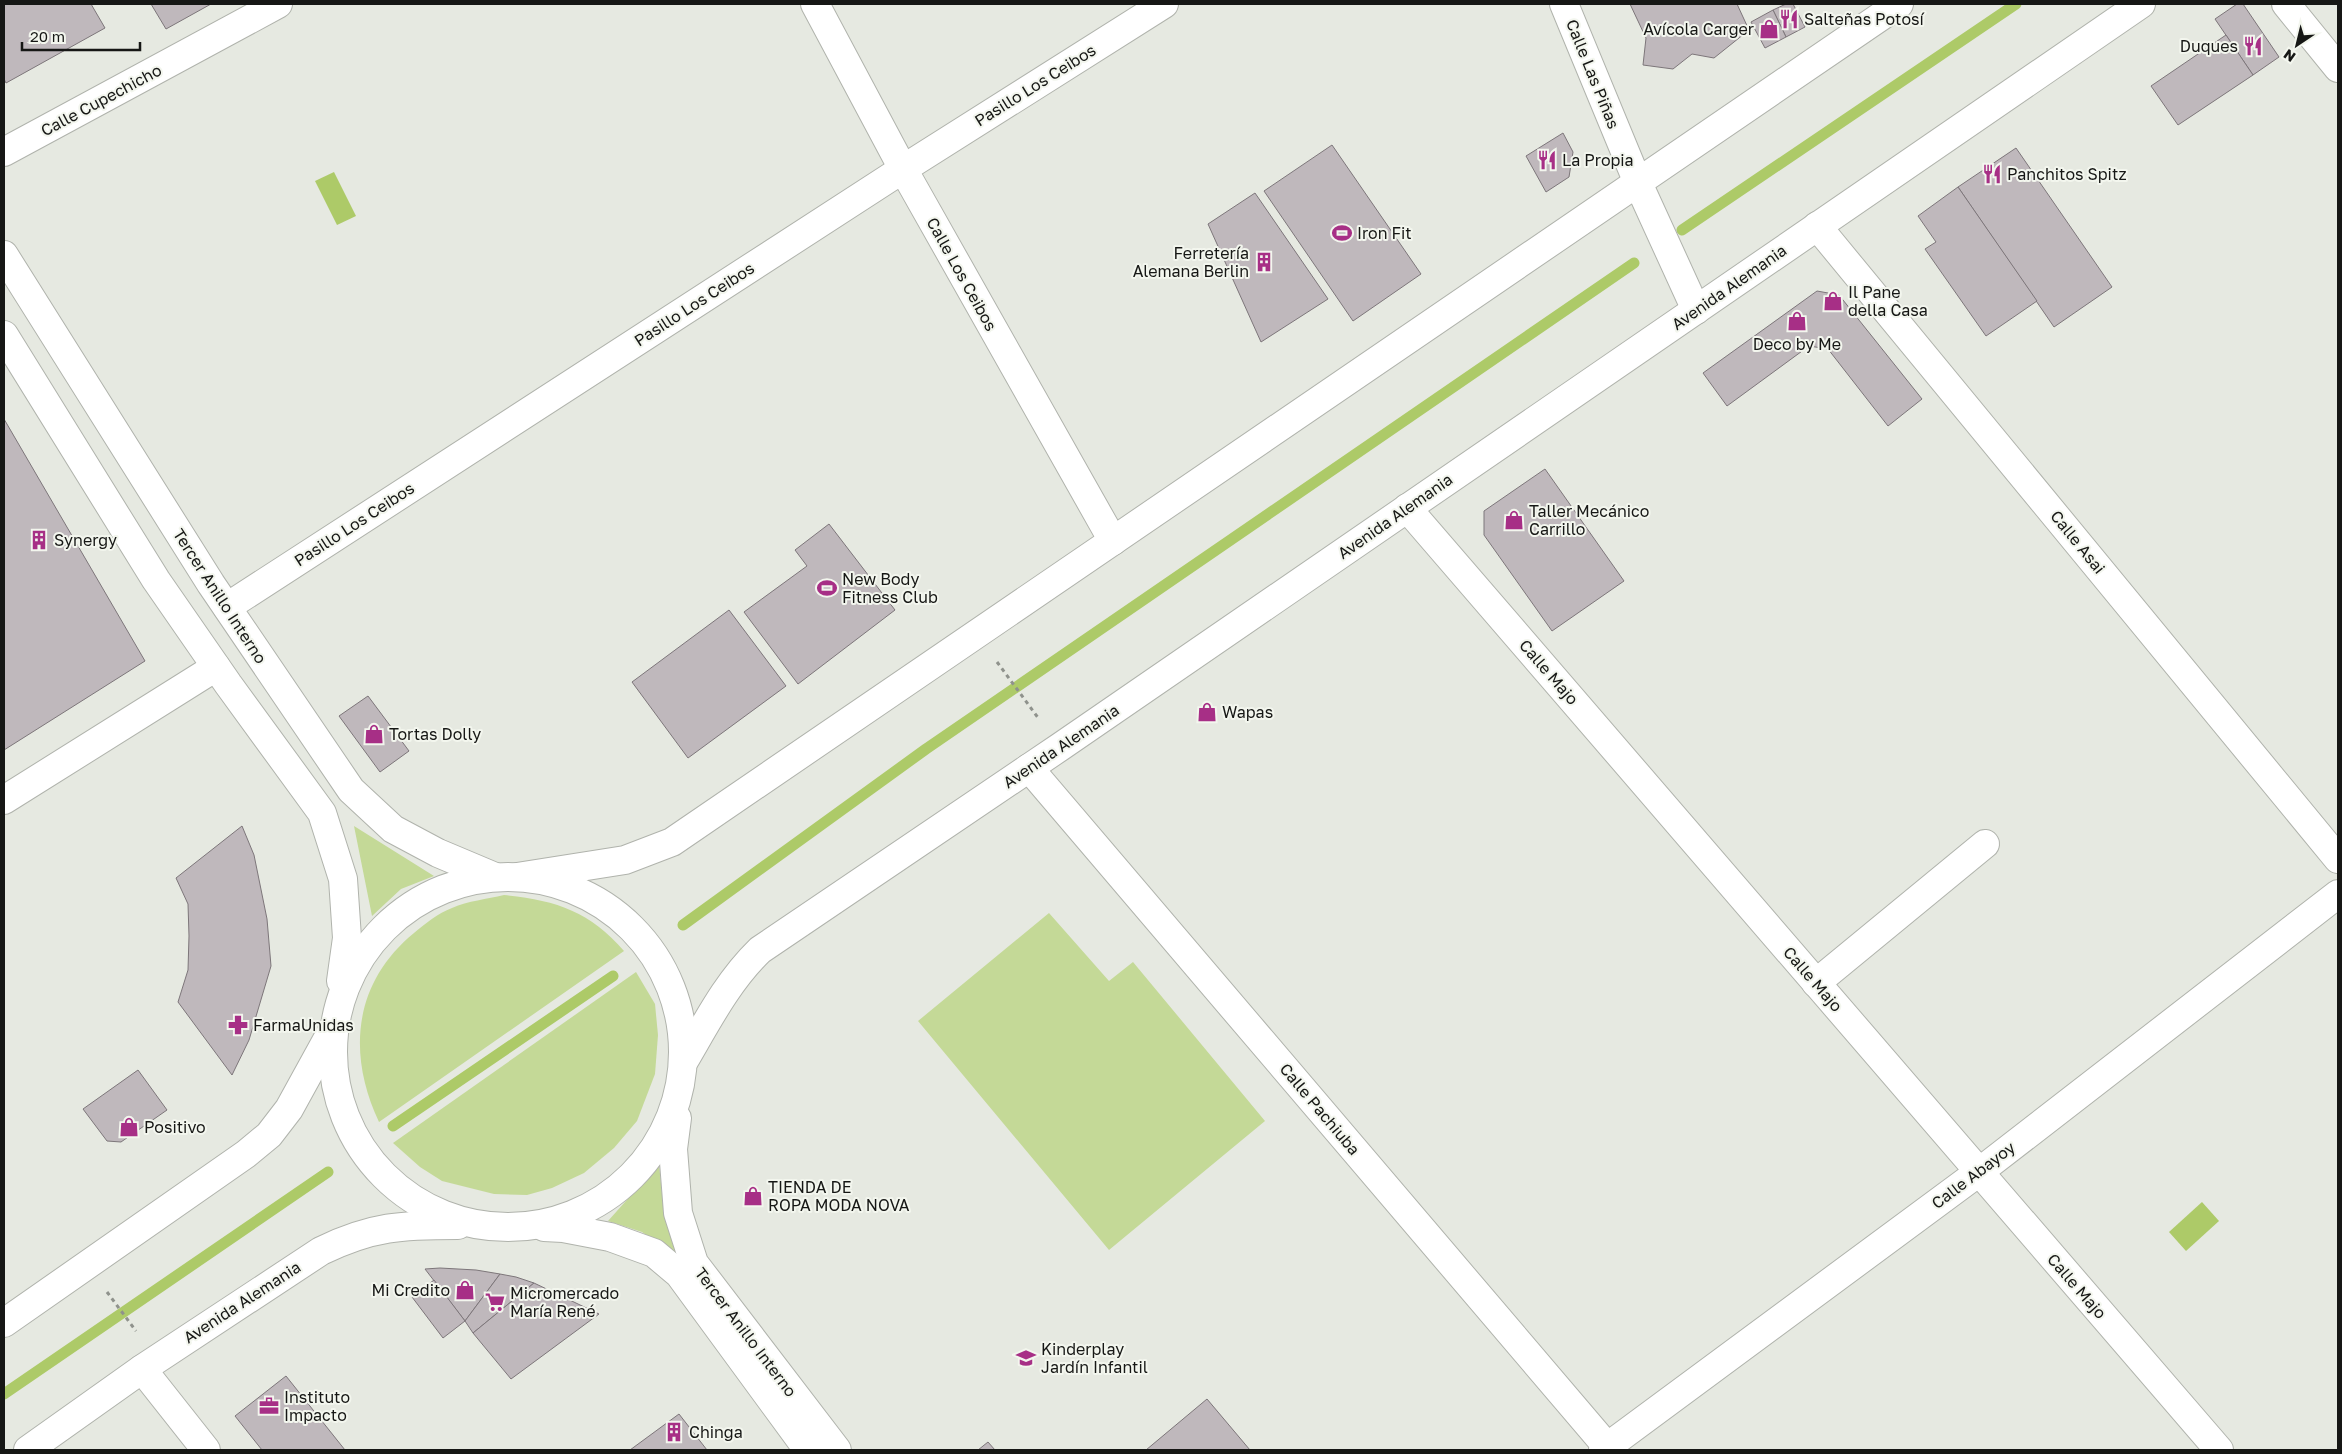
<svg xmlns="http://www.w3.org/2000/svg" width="2342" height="1454" font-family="'Golos Text',sans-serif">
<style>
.green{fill:#c4d997}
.water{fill:#adca68}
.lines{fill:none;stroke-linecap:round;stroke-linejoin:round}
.stream{stroke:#adca68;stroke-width:11}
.building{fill:#bfb8bc;stroke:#7d767a}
.minor-casing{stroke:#b0b3ac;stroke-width:30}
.major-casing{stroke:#b0b3ac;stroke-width:30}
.path{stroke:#8f928c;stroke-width:3;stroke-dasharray:4 4;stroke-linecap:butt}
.minor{stroke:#fff;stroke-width:28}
.major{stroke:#fff;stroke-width:28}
.labels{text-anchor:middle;stroke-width:4;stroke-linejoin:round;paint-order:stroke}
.poi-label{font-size:16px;fill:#161715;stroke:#f3f6ee;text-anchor:start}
.street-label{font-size:16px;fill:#161715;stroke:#f3f6ee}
</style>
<rect width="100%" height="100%" fill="#e6e9e1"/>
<g class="green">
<path d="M 354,826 L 434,876 L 401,889 L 372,916 Z"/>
<path d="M 504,895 C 555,900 590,911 624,951 L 379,1122 C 347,1054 353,983 414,933 C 425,924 438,913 452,908 C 468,901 487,899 504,895 Z"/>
<path d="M 1049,913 L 1109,981 L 1133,962 L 1265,1121 L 1109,1250 L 918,1021 Z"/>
<path d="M 636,972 L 655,1004 L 658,1035 L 655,1074 L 637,1121 L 614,1148 L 584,1173 L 552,1188 L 527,1195 L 494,1194 L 442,1181 L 420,1167 L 393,1143 Z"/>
<path d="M 659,1164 L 664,1214 L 677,1257 L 642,1232 L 608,1221 Z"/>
</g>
<g class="water">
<path d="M 334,172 L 356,216 L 337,225 L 315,181 Z"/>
<path d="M 2202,1202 L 2219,1221 L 2186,1251 L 2169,1232 Z"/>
</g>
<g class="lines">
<g class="stream">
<path d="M 1682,230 L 2016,4"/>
<path d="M 683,925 L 926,749 L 1634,263"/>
<path d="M 393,1126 L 613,976"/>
<path d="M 4,1394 L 328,1172"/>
</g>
</g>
<g class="building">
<path d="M 4,4 L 91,4 L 105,28 L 6,83 L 4,79 Z"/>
<path d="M 151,4 L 211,4 L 166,29 Z"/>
<path d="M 1630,4 L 1737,4 L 1749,30 L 1714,58 L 1692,54 L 1673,69 L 1643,65 L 1646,38 Z"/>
<path d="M 1786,4 L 1793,4 L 1805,27 L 1786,37 L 1773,10 Z"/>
<path d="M 2237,4 L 2243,4 L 2279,57 L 2253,75 L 2215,19 Z"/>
<path d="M 1773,10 L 1786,37 L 1765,48 L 1751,22 Z"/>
<path d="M 2226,35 L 2253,75 L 2178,125 L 2151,86 Z"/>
<path d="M 1563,133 L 1573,152 L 1569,177 L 1546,192 L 1526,156 Z"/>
<path d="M 1332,145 L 1421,274 L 1353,321 L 1264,191 Z"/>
<path d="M 2016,148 L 2112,287 L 2054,327 L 1958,187 Z"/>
<path d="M 1958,187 L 2037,301 L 1986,336 L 1925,249 L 1936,242 L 1918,216 Z"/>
<path d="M 1255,193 L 1328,299 L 1261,342 L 1208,224 Z"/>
<path d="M 1817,291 L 1839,295 L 1922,399 L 1888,426 L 1828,349 L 1809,346 L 1727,406 L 1703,373 Z"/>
<path d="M 4,419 L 145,661 L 4,750 Z"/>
<path d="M 1545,469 L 1624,581 L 1552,631 L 1484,535 L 1484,511 Z"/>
<path d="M 829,524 L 895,610 L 798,684 L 744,612 L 807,566 L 795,550 Z"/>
<path d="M 729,610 L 786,686 L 688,758 L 632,682 Z"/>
<path d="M 368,696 L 409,751 L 380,772 L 339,716 Z"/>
<path d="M 242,826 L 254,855 L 267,919 L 271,966 L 249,1040 L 232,1075 L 178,1002 L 188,970 L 189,936 L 188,904 L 176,878 Z"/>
<path d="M 138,1070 L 167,1110 L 121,1142 L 107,1141 L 83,1109 Z"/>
<path d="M 440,1268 L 476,1270 L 500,1274 L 465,1321 L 425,1269 Z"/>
<path d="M 500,1274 L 516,1277 L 534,1283 L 473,1333 L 465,1321 Z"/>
<path d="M 434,1280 L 465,1321 L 443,1338 L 412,1297 Z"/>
<path d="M 534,1283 L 599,1314 L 511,1379 L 473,1333 Z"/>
<path d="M 286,1376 L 345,1450 L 262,1450 L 235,1416 Z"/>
<path d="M 1207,1399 L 1250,1450 L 1146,1450 Z"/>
<path d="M 679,1414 L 707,1450 L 630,1450 Z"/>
<path d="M 988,1442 L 995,1450 L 978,1450 Z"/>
</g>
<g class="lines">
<defs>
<g id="minor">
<path d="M 815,4 L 903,169 L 1113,541"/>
<path d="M 1564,4 L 1638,183 L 1696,310"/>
<path d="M 2286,4 L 2338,68"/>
<path d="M 4,152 L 278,4"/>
<path d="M 1817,226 L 2338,859"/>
<path d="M 1407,508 L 2219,1450"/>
<path d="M 227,607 L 903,169 L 1164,4"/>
<path d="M 1029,768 L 1610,1450"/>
<path d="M 4,800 L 216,667"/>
<path d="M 1816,983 L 1985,844"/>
<path d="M 142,1369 L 206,1450"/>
<path d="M 1603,1450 L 1979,1172 L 2338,894"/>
</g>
<g id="major">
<path d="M 4,255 L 211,584 L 351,790 L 393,829 L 438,853 L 495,877"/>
<path d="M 4,335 L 156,580 L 228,684 L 322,813 L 343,879 L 347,938 L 341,981"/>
<path d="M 517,877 L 625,860 L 672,842 L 1899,4"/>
<circle cx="508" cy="1052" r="175"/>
<path d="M 684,1061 C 707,1022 727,982 760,950 L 1060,747 L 2141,4"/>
<path d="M 677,1118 L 673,1149 L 678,1213 L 694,1263 L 837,1450"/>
<path d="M 544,1227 L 563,1228 L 610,1237 L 654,1253 L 679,1274 L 808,1450"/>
<path d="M 4,1323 L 246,1154 L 269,1135 L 289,1109 L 333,1029"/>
<path d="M 28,1450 L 142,1369 L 321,1251 C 372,1226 402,1225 458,1225"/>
</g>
</defs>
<use href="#minor" class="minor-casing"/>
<use href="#major" class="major-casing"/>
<g class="path">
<path d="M 997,662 L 1039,719"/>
<path d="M 107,1292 L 136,1331"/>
</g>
<use href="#minor" class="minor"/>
<use href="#major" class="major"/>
</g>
<defs>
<symbol id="restaurant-bare" viewBox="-9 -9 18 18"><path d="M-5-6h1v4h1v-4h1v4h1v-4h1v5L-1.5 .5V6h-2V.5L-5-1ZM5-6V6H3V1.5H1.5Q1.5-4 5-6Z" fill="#a72f86" stroke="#f3f6ee" stroke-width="2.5" paint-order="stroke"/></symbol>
<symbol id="shop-bare" viewBox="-9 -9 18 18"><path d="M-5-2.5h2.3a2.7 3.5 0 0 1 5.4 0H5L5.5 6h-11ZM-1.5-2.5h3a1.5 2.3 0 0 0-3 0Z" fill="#a72f86" stroke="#f3f6ee" stroke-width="2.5" paint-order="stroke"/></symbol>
<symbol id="stadium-bare" viewBox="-9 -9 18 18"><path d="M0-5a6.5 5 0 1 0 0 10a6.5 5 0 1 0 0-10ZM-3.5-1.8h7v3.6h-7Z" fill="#a72f86" stroke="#f3f6ee" stroke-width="2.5" paint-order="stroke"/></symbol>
<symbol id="building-bare" viewBox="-9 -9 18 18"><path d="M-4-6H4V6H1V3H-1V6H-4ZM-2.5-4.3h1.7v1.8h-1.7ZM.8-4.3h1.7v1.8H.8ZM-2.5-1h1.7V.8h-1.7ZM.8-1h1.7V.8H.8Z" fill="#a72f86" stroke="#f3f6ee" stroke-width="2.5" paint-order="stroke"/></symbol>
<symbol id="pharmacy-bare" viewBox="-9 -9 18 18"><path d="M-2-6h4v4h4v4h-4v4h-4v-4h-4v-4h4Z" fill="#a72f86" stroke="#f3f6ee" stroke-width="2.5" paint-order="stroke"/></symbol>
<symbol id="supermarket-bare" viewBox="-9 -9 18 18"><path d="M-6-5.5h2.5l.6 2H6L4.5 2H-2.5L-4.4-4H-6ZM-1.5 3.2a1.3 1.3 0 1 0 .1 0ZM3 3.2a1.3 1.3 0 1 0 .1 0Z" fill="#a72f86" stroke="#f3f6ee" stroke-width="2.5" paint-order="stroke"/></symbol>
<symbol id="school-bare" viewBox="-9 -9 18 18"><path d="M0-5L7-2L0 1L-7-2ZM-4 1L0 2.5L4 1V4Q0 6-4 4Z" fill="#a72f86" stroke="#f3f6ee" stroke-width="2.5" paint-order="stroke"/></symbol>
<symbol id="office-bare" viewBox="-9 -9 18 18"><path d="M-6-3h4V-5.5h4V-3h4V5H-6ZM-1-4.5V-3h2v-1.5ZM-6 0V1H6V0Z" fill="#a72f86" stroke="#f3f6ee" stroke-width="2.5" paint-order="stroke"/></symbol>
</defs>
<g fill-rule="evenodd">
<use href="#restaurant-bare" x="1775" y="5" width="28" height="28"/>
<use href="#shop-bare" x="1755" y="15" width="28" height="28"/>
<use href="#restaurant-bare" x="2239" y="32" width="28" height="28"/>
<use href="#restaurant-bare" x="1533" y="146" width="28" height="28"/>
<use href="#restaurant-bare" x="1978" y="160" width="28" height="28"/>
<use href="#stadium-bare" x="1328" y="219" width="28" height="28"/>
<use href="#building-bare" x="1250" y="248" width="28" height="28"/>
<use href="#shop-bare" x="1819" y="287" width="28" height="28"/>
<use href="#shop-bare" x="1783" y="307" width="28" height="28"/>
<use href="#shop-bare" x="1500" y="506" width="28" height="28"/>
<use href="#building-bare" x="25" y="526" width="28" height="28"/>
<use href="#stadium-bare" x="813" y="574" width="28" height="28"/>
<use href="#shop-bare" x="1193" y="698" width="28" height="28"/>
<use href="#shop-bare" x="360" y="720" width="28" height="28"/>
<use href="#pharmacy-bare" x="224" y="1011" width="28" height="28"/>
<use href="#shop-bare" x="115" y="1113" width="28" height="28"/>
<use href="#shop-bare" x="739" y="1182" width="28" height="28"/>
<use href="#shop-bare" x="451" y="1276" width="28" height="28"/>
<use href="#supermarket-bare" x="481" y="1288" width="28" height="28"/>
<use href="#school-bare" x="1012" y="1344" width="28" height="28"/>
<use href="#office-bare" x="255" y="1392" width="28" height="28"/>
<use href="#building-bare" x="660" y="1418" width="28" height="28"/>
</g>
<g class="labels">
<g class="poi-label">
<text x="1804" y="25">Salteñas Potosí</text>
<text x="1754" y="35" text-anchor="end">Avícola Carger</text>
<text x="2238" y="52" text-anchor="end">Duques</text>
<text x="1562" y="166">La Propia</text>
<text x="2007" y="180">Panchitos Spitz</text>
<text x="1357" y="239">Iron Fit</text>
<text x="1249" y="259" text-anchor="end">Ferretería<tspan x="1249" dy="18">Alemana Berlin</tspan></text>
<text x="1848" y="298">Il Pane<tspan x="1848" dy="18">della Casa</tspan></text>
<text x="1797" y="350" text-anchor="middle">Deco by Me</text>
<text x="1529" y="517">Taller Mecánico<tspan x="1529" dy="18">Carrillo</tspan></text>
<text x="54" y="546">Synergy</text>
<text x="842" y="585">New Body<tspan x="842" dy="18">Fitness Club</tspan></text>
<text x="1222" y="718">Wapas</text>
<text x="389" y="740">Tortas Dolly</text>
<text x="253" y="1031">FarmaUnidas</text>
<text x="144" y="1133">Positivo</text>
<text x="768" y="1193">TIENDA DE<tspan x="768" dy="18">ROPA MODA NOVA</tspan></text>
<text x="450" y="1296" text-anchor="end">Mi Credito</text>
<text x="510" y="1299">Micromercado<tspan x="510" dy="18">María René</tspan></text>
<text x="1041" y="1355">Kinderplay<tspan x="1041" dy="18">Jardín Infantil</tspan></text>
<text x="284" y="1403">Instituto<tspan x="284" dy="18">Impacto</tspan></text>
<text x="689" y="1438">Chinga</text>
</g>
<g class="street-label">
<text transform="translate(1593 74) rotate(68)" y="6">Calle Las Piñas</text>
<text transform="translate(1035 85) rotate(-32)" y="6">Pasillo Los Ceibos</text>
<text transform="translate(101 100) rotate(-28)" y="6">Calle Cupechicho</text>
<text transform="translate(962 274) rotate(61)" y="6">Calle Los Ceibos</text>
<text transform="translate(1729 287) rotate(-35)" y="6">Avenida Alemania</text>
<text transform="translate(694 304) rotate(-33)" y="6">Pasillo Los Ceibos</text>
<text transform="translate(1395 516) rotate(-35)" y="6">Avenida Alemania</text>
<text transform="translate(354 524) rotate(-33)" y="6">Pasillo Los Ceibos</text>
<text transform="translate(2078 542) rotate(51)" y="6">Calle Asai</text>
<text transform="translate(220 596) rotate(57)" y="6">Tercer Anillo Interno</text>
<text transform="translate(1549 672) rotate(49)" y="6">Calle Majo</text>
<text transform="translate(1061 746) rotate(-34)" y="6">Avenida Alemania</text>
<text transform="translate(1813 979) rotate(49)" y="6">Calle Majo</text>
<text transform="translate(1320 1109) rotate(50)" y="6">Calle Pachiuba</text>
<text transform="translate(1973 1175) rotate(-37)" y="6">Calle Abayoy</text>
<text transform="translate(2077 1286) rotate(49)" y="6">Calle Majo</text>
<text transform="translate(242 1302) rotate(-33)" y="6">Avenida Alemania</text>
<text transform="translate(746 1332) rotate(53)" y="6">Tercer Anillo Interno</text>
</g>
</g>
<rect width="2342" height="1454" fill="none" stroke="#161715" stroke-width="10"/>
<g transform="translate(2297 45) rotate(215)" stroke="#f3f6ee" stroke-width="4" paint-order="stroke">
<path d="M0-4L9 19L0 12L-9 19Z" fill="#161715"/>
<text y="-8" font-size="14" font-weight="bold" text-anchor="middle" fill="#161715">N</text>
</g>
<path d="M22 42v8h118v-8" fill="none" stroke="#161715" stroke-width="2.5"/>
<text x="30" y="42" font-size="15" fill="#161715" stroke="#f3f6ee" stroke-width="4" paint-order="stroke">20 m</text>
</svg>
